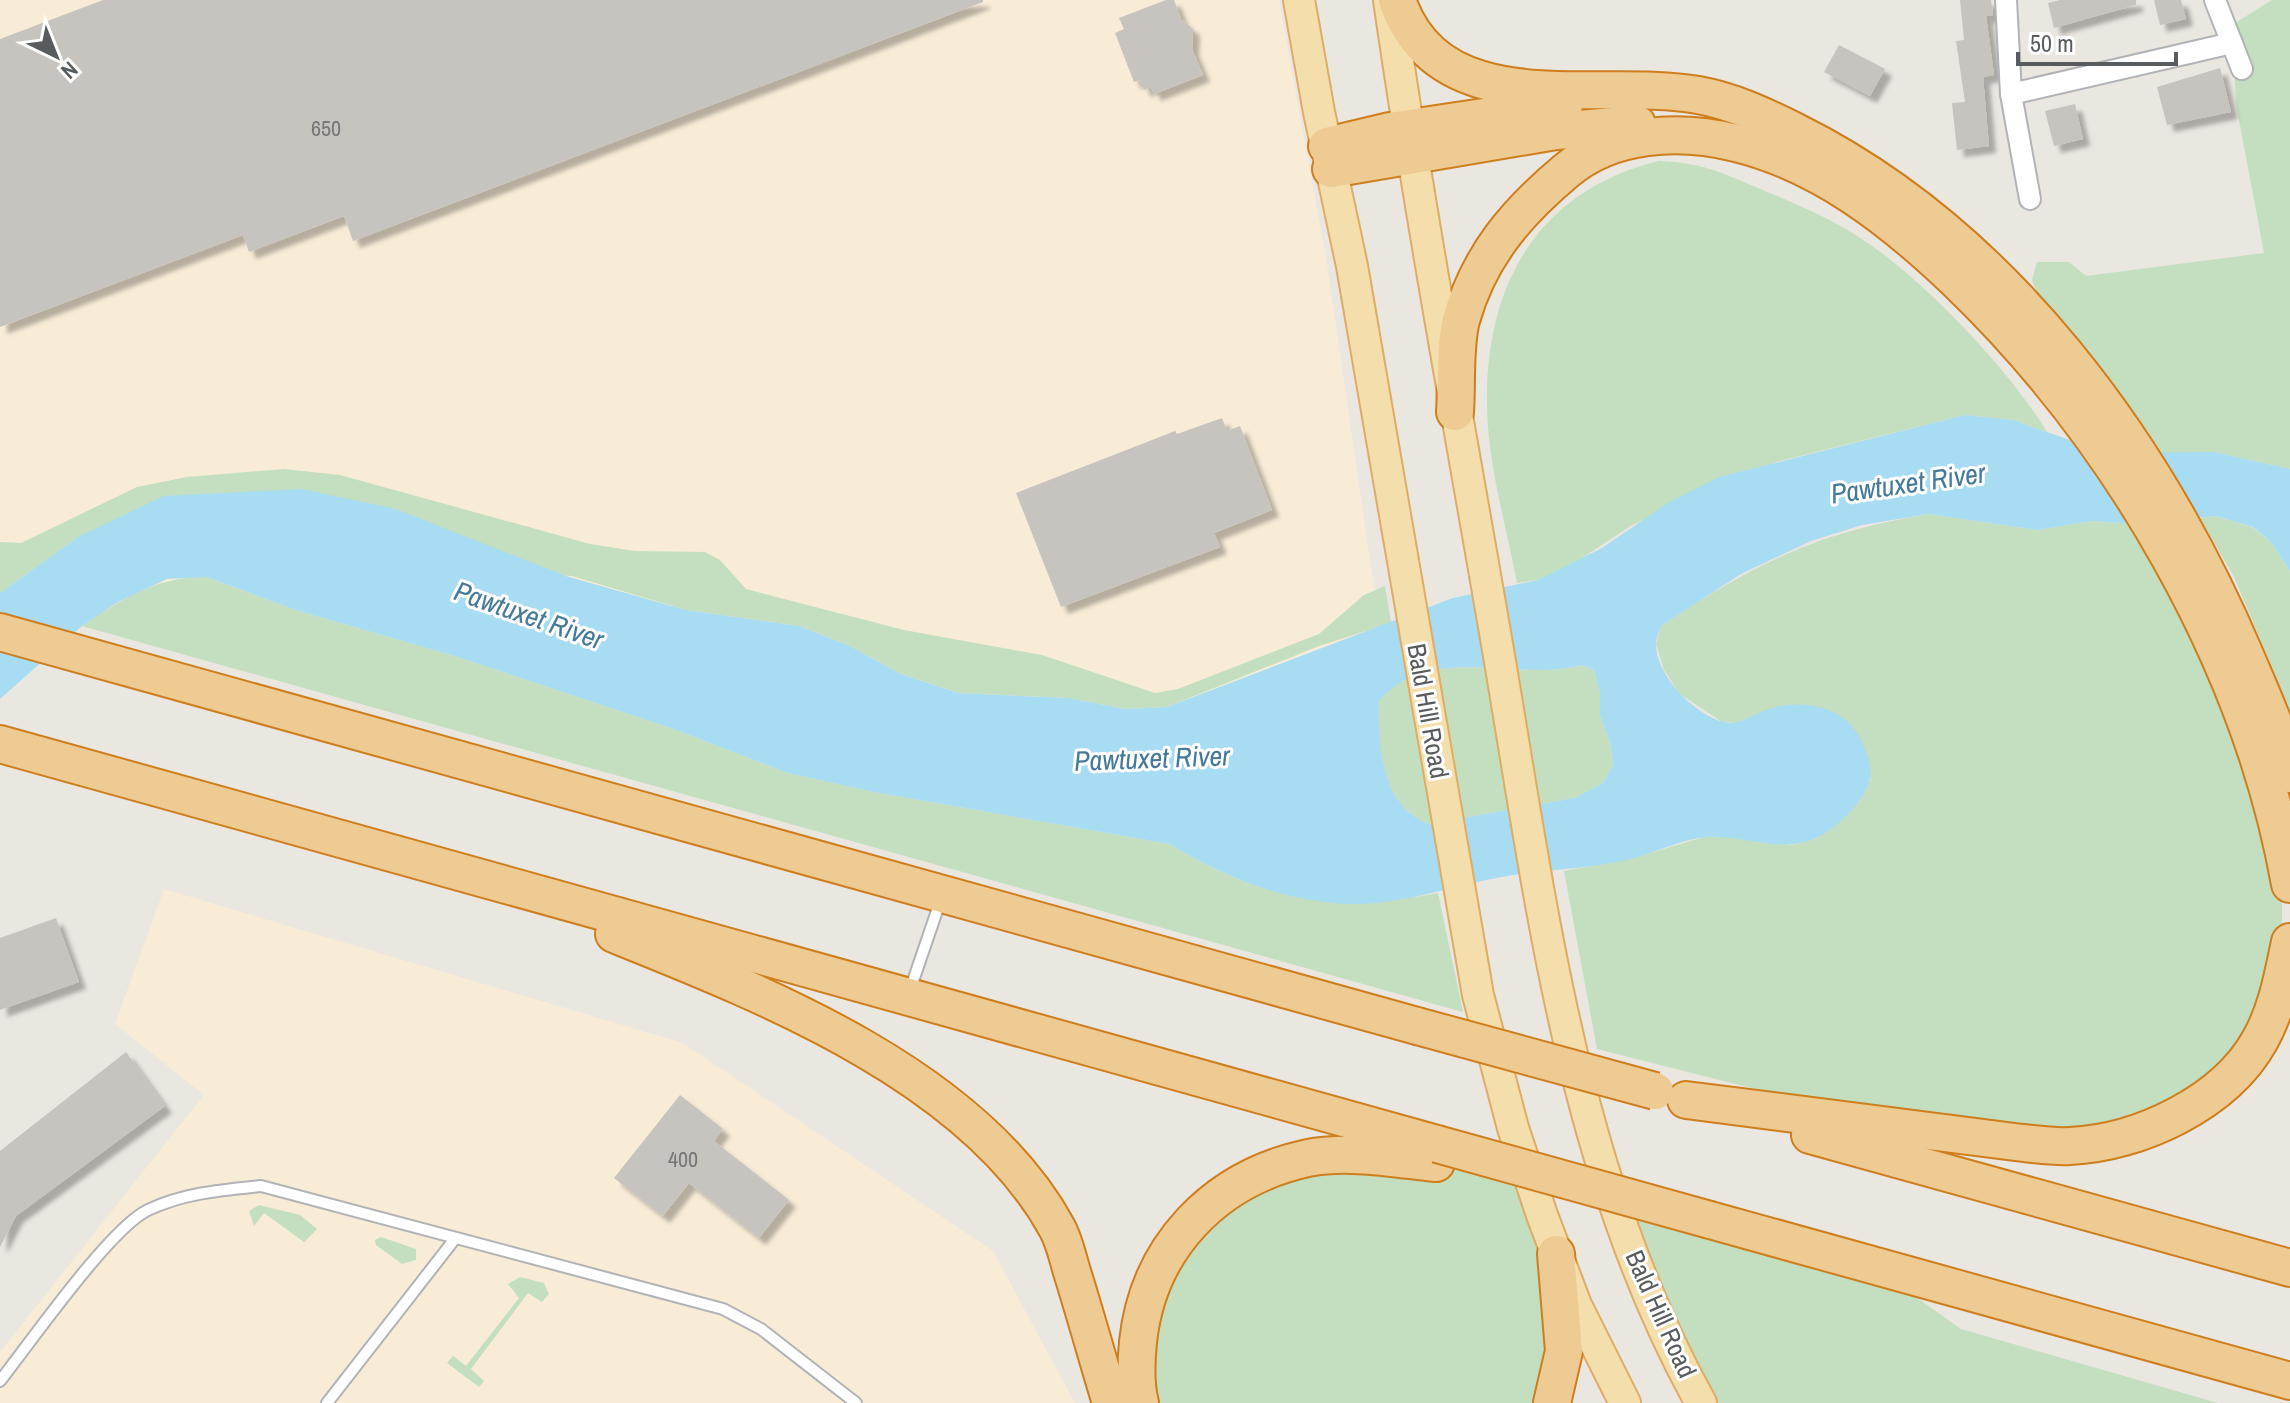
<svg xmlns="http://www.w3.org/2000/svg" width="2290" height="1403" font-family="'Archivo Narrow',sans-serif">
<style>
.commercial{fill:#f8ecd7}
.green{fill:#c3dfbf}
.water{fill:#a7dcf3;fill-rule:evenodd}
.building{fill:#c7c3bf;filter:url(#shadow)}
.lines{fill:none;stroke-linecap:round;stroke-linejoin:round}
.lane-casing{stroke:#b1b3b6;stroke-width:14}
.street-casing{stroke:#b1b3b6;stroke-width:24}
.primary-casing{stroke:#deac65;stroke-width:34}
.highway-casing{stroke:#ce7e1c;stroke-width:40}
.lane{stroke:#fff;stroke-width:10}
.street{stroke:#fff;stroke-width:20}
.primary{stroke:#f4deab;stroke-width:30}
.highway{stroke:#eecb93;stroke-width:36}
.highway-bridge-casing{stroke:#ce7e1c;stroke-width:40;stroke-linecap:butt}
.highway-bridge{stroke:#eecb93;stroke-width:36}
.labels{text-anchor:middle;stroke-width:6;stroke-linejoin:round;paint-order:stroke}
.number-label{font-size:22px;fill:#747677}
.street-label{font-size:26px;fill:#595c5f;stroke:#fff}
.water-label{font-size:28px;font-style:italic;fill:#457a9a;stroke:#fff}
</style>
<defs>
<filter id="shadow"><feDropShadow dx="7" dy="7" stdDeviation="2" flood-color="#0004"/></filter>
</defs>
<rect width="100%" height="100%" fill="#eae6e0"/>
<g class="commercial">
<path d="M 0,0 L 1279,0 L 1327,264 L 1380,629 L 1164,721 L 0,560 Z"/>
<path d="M 164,889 L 683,1043 L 993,1251 L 1075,1403 L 0,1403 L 0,1352 L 204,1095 L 115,1024 Z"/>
</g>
<g class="green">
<path d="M 2272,0 L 2290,0 L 2290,469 L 2214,452 L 2161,454 L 2112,386 L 2040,301 L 2032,280 L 2037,262 L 2069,262 L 2086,276 L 2264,253 L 2236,104 L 2232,25 Z"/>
<path d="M 1659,161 C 1702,163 1718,171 1758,188 C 1793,203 1829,217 1862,239 C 1924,280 2009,369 2047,432 L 2013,420 L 1965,415 L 1776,462 L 1632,525 L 1570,566 L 1538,580 L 1517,583 C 1506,524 1487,462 1487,402 C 1486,283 1539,190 1659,161 Z"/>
<path d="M 284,469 L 340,475 L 590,544 L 635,551 L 705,552 L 720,560 L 746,589 L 904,630 L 1042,655 L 1155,693 L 1178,689 L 1319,634 L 1364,595 L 1385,586 L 1391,623 L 1319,646 L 1167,707 L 1126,709 L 1068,698 L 958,693 L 901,674 L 850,646 L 799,626 L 686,610 L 572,576 L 78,537 L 0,593 L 0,542 L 21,543 L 137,487 L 187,477 Z"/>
<path d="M 1929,514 L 2038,530 L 2092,521 L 2135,524 L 2216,678 L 2277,866 L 2282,904 L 2282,943 L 2275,979 L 2223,1069 L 2156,1117 L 2067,1135 L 1783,1096 L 1597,1049 L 1564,871 L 1630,859 L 1704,837 L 1740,837 L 1792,845 L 1817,838 L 1858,803 L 1871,779 L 1803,707 L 1767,710 L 1738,723 L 1722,722 L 1680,694 L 1664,670 L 1656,644 L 1661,626 C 1755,563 1816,533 1929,514 Z"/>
<path d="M 2216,516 L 2252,527 L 2270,541 L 2290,571 L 2290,710 L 2234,577 L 2200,518 Z"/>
<path d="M 207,577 L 296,610 L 458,657 L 674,729 L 788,773 L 874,792 L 1170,844 C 1258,899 1337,913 1438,893 L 1463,1012 L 82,626 C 122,599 157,576 207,577 Z"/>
<path d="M 1582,665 L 1594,670 L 1600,691 L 1600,716 L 1610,742 L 1613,765 L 1603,783 L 1575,798 L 1429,824 C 1381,806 1378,746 1378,701 C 1430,641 1516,683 1582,665 Z"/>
<path d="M 1430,1164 L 1518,1185 L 1557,1250 L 1550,1403 L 1143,1403 L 1150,1291 L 1244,1181 Z"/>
<path d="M 259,1205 L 300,1215 L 317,1229 L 304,1242 L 264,1213 L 254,1226 L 249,1211 Z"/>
<path d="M 1619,1211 L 1883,1274 L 1961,1329 L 2218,1403 L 1716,1403 Z"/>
<path d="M 381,1237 L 416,1249 L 416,1260 L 402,1264 L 376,1245 L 375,1240 Z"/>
<path d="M 520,1277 L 544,1283 L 549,1294 L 542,1302 L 528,1293 L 471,1369 L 484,1381 L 479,1387 L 447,1363 L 453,1356 L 466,1366 L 519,1298 L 508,1284 Z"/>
</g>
<path class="water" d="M 1965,415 L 2013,420 L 2084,445 L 2122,453 L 2214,452 L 2290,469 L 2290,571 L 2270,541 L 2253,527 L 2216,516 L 2135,524 L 2092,521 L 2038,530 L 1929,514 L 1862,525 L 1811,541 L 1741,574 L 1661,626 C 1660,631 1656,638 1656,643 C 1655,675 1695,715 1724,722 C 1739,726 1750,716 1764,711 C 1800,697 1846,705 1862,742 C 1867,754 1874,770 1869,783 C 1860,805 1838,828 1816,838 C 1781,854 1744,835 1708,837 C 1681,839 1653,854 1627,860 C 1587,869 1547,869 1507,876 C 1448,886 1394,909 1334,903 C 1276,898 1218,874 1170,844 L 874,792 L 788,773 L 674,729 L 458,657 L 296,610 L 207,577 L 167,579 L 118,602 L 82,626 L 0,699 L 0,593 L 78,537 L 164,496 L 302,489 L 396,509 L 566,576 L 686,610 L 799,626 L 850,646 L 901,674 L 958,693 L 1068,698 L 1126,709 L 1167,707 L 1453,598 L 1538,580 L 1602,548 L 1668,503 L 1719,477 ZM 1582,665 L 1594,670 L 1600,692 L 1600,716 L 1610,742 L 1613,765 L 1603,783 L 1575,798 L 1429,824 C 1381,806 1378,746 1379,701 C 1430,641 1516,683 1582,665 Z"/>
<g class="building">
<path d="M 103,0 L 983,0 L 983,2 L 353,241 L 344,216 L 249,252 L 243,235 L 0,327 L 0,39 Z"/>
<path d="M 1166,0 L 1174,0 L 1181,19 L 1193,29 L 1192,49 L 1203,75 L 1154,94 L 1151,87 L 1144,90 L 1140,80 L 1134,82 L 1115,33 L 1124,29 L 1119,18 Z"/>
<path d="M 1960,0 L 1991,0 L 1993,15 L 1986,16 L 1994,75 L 1983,77 L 1989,146 L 1957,150 L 1952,103 L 1965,102 L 1956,41 L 1964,40 Z"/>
<path d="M 2060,0 L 2136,0 L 2136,5 L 2054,28 L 2048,3 Z"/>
<path d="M 2154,0 L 2181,0 L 2186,19 L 2160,25 Z"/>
<path d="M 1839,45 L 1885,69 L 1870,96 L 1824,72 Z"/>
<path d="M 2220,68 L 2231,112 L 2167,125 L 2157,87 Z"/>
<path d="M 2075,104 L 2083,139 L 2054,146 L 2045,111 Z"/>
<path d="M 1222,418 L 1227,431 L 1240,426 L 1272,510 L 1214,533 L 1220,547 L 1061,607 L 1016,493 L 1175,431 L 1177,434 Z"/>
<path d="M 56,918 L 79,982 L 0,1010 L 0,938 Z"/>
<path d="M 126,1052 L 165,1106 L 16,1216 L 0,1247 L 0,1151 Z"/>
<path d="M 680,1095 L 723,1129 L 714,1141 L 789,1200 L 759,1238 L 689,1183 L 663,1216 L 614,1178 Z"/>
</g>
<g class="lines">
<defs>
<g id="lane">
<path d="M 910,990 L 941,899"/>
<path d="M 0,1381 C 30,1343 110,1228 148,1210 C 184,1193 222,1190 261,1186 L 723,1309 L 761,1329 L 856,1403"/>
<path d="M 327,1403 L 454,1240"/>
</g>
<g id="street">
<path d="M 2006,0 L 2011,94 L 2030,199"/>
<path d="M 2215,0 L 2242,69"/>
<path d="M 2011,94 L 2232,43"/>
</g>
<g id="primary">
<path d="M 1299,0 L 1319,112 L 1352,266 L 1478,995 L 1513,1128 L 1542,1215 L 1576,1305 L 1625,1403"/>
<path d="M 1389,0 C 1420,215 1460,429 1497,644 C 1541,900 1572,1172 1701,1403"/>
</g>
<g id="highway">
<path d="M 1397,0 C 1440,126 1598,77 1698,95 C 1732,101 1764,116 1794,131 C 2004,235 2155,444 2245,655 C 2261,693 2280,734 2290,774"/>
<path d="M 1327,146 L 1390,131 L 1564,105"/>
<path d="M 1331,169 L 1556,131 L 1637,124"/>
<path d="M 1455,412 C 1457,383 1454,348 1461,320 C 1479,256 1516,213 1566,171 C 1612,132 1679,129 1736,143 C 1822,164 1893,220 1957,281 C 2120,438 2250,660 2290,884"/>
<path d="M 0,632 L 1417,1026"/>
<path d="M 0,744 L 1437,1144"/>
<path d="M 614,934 C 766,995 975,1077 1057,1228 C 1065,1242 1068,1260 1073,1275 C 1086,1317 1098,1360 1111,1403"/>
<path d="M 1686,1100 L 2015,1142 C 2033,1144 2052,1147 2070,1146 C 2139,1143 2225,1103 2260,1040 C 2277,1010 2283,975 2290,942"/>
<path d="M 1810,1135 L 2290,1268"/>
<path d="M 1710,1220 L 2290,1381"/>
<path d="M 1140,1403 C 1135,1384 1136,1362 1138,1342 C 1148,1247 1215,1178 1308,1158 C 1348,1150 1396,1159 1436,1163"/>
<path d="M 1552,1403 L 1564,1351 L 1556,1254"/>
</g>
</defs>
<use href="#lane" class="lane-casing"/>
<use href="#street" class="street-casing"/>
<use href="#primary" class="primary-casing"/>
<use href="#highway" class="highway-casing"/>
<use href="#lane" class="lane"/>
<use href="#street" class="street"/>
<use href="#primary" class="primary"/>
<use href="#highway" class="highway"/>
<defs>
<g id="highway-bridge">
<path d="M 1417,1026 L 1655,1091"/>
<path d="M 1437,1144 L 1710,1220"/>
</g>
</defs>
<use href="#highway-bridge" class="highway-bridge-casing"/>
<use href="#highway-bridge" class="highway-bridge"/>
</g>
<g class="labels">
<g class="number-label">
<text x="326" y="136">650</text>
<text x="683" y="1167">400</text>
</g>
<g class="street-label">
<text transform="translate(1428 711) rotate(80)" y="9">Bald Hill Road</text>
<text transform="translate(1661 1314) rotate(66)" y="9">Bald Hill Road</text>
</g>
<g class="water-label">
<text transform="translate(1908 483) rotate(-8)" y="10">Pawtuxet River</text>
<text transform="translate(529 615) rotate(19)" y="10">Pawtuxet River</text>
<text transform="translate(1152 758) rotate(-2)" y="10">Pawtuxet River</text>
</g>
</g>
<g transform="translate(56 56) rotate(137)" stroke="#ffffff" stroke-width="6" paint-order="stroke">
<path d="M0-6L14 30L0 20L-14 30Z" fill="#595c5f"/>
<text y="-12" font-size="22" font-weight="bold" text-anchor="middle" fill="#595c5f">N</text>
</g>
<path d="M2018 52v12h158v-12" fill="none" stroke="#595c5f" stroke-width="4"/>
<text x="2030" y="52" font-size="24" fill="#595c5f" stroke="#ffffff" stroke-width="6" paint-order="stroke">50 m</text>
</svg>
